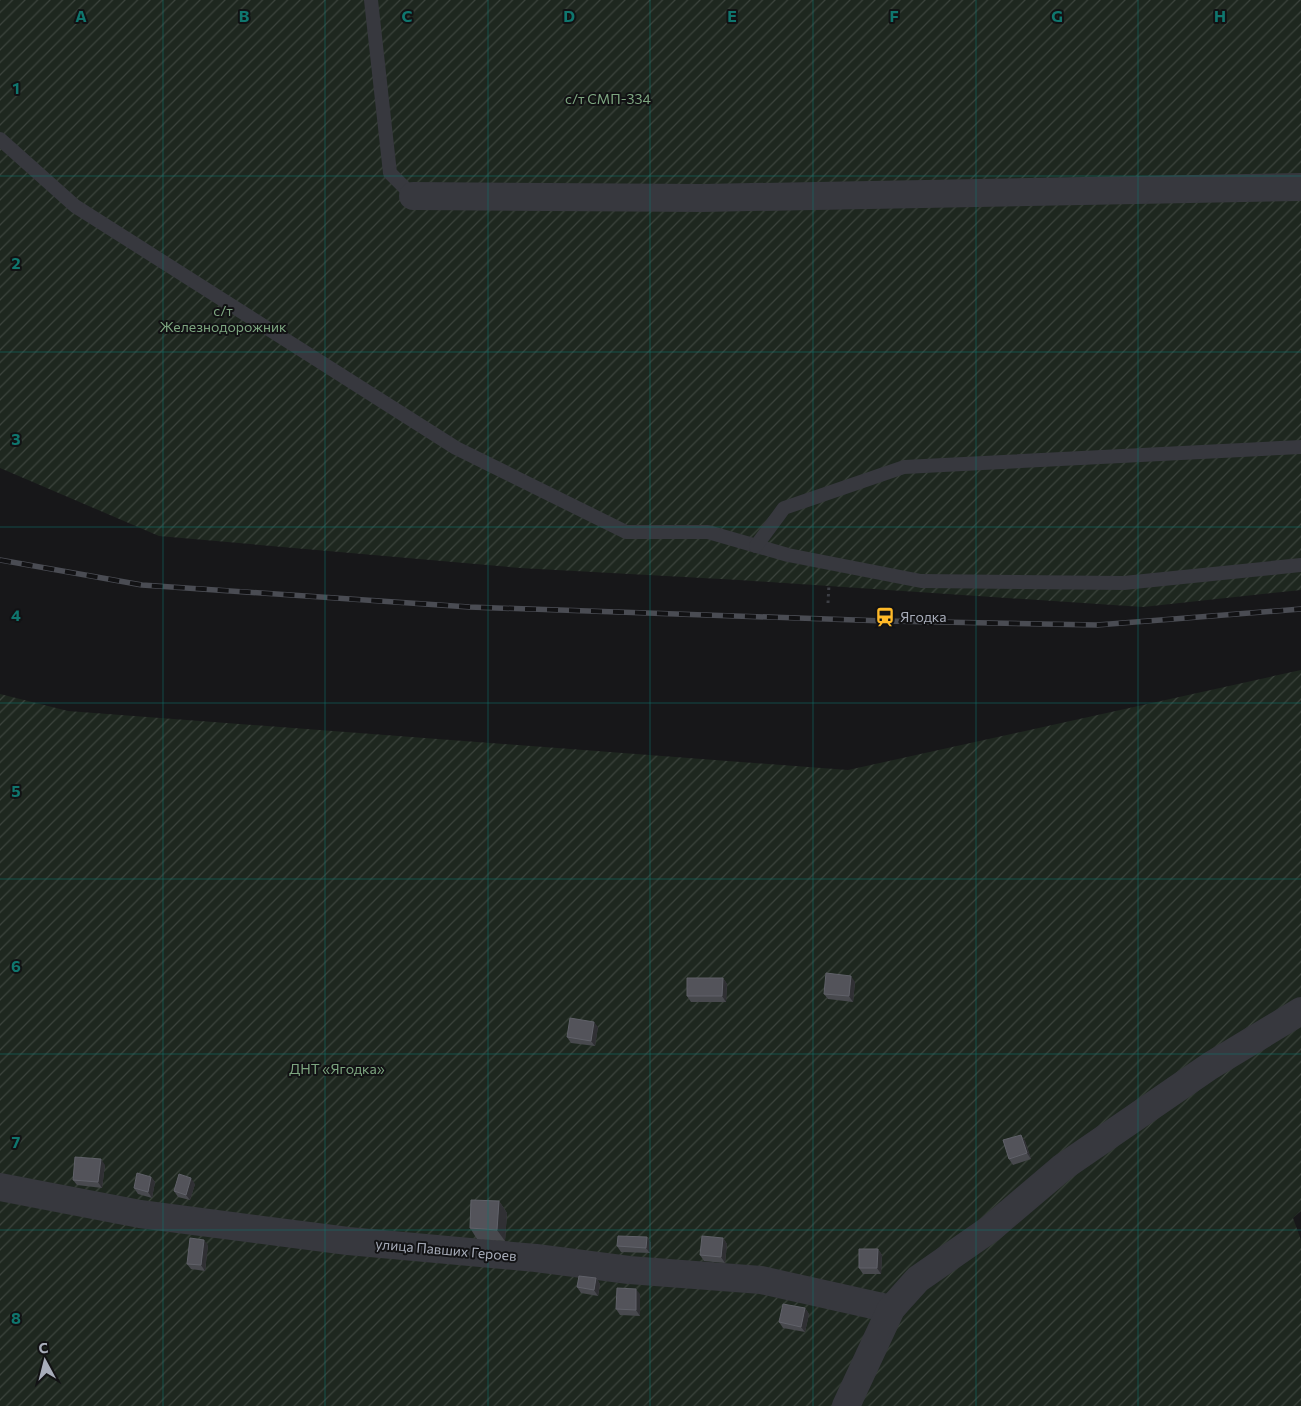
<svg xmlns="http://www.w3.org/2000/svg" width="1301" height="1406" font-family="Commissioner,sans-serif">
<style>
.garden{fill:url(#garden-furrows)}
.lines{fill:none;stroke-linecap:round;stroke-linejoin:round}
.path{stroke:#3d3f45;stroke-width:3;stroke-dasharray:2.5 4;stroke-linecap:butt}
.service{stroke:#37383e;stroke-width:14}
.minor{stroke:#37383e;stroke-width:28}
.rail-casing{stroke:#4a4c53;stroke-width:5.5}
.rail{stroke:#121214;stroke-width:4;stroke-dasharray:11;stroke-linecap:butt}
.wall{fill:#48494e}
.shaded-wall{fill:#303034}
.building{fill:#53535a;stroke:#606169}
.grid{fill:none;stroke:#0f766e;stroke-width:1;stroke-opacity:0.55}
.labels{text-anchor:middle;stroke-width:4;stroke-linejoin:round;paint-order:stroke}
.park-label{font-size:14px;fill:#7da680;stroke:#121214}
.poi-label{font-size:14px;fill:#a8adba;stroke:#121214;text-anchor:start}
.street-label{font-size:14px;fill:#a8adba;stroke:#121214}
.grid-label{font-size:16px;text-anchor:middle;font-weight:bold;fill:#0f766e;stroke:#121214;stroke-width:4;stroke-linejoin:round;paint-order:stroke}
</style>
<defs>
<pattern id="garden-furrows" width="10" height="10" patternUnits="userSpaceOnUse" patternTransform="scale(1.25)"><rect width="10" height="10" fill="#1e271f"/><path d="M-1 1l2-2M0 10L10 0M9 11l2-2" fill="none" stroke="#3c443d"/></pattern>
</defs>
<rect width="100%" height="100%" fill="#171719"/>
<g class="garden">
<path d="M 0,0 L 1301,0 L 1301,590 L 1143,607 L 739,580 L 520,568 L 159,536 L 0,468 Z"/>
<path d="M 1301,670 L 1301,1211 L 1293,1218 L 1301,1240 L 1301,1406 L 0,1406 L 0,694 L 68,711 L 848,770 Z"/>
</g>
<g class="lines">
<path class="path" d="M 828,603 L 829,584"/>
<g class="service">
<path d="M 371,0 L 390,173 L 413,196"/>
<path d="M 0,139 L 75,206 L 456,448 L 626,532 L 708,532 L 788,555 L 921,581 L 1124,583 L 1301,565"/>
<path d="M 756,546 L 784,508 L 904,467 L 1301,447"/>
</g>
<g class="minor">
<path d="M 413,196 L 702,198 L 1301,187"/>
<path d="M 0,1187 L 140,1214 L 348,1241 L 536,1258 L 629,1270 L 761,1280 L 891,1309"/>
<path d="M 846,1406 L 891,1309 L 918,1279 L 990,1229 L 1063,1167 L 1210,1066 L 1301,1011"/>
</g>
<defs>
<path id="rail" d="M 0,560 L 142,585 L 469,607 L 885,621 L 1097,625 L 1301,609"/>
</defs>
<use href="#rail" class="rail-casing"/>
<use href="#rail" class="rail"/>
</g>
<g class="wall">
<path d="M 723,978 L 727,984 L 726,1002 L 691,1002 L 687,996 Z"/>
<path d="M 855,982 L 853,1002 L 828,999 L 824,994 Z"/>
<path d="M 598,1027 L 595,1046 L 571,1043 L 567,1037 Z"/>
<path d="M 1021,1135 L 1025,1141 L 1031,1159 L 1013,1165 L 1009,1159 Z"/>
<path d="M 105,1165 L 102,1188 L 77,1185 L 73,1180 Z"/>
<path d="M 151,1177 L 155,1182 L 152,1198 L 138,1194 L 134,1188 Z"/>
<path d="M 195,1184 L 190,1200 L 178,1197 L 174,1191 Z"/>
<path d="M 499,1201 L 507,1213 L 505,1241 L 477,1239 L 470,1228 Z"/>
<path d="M 647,1237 L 651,1243 L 650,1253 L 621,1252 L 617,1246 Z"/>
<path d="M 723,1238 L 727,1244 L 725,1263 L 704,1261 L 700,1255 Z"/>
<path d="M 208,1245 L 205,1271 L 191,1269 L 187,1264 Z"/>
<path d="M 878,1249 L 882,1255 L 881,1274 L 863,1274 L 859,1268 Z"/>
<path d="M 596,1278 L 600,1284 L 598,1296 L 581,1293 L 577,1287 Z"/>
<path d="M 640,1294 L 640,1316 L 620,1315 L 616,1309 Z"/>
<path d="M 805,1308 L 809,1314 L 805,1332 L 783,1328 L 779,1322 Z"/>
</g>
<g class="shaded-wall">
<path d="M 851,976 L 855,982 L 853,1002 L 849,996 Z"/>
<path d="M 723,978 L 727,984 L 726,1002 L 722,996 Z"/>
<path d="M 594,1022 L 598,1027 L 595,1046 L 591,1041 Z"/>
<path d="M 1021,1135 L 1025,1141 L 1031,1159 L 1027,1153 Z"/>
<path d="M 101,1159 L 105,1165 L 102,1188 L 98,1182 Z"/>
<path d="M 151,1177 L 155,1182 L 152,1198 L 148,1192 Z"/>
<path d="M 191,1178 L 195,1184 L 190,1200 L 186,1195 Z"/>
<path d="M 499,1201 L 507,1213 L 505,1241 L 497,1230 Z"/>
<path d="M 647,1237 L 651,1243 L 650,1253 L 646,1248 Z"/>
<path d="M 723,1238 L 727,1244 L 725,1263 L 721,1257 Z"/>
<path d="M 204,1240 L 208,1245 L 205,1271 L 201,1265 Z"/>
<path d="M 878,1249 L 882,1255 L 881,1274 L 877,1268 Z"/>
<path d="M 596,1278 L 600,1284 L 598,1296 L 594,1290 Z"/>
<path d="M 636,1289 L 640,1294 L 640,1316 L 636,1310 Z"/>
<path d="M 805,1308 L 809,1314 L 805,1332 L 801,1327 Z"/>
</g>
<g class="building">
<path d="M 826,973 L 851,976 L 849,996 L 824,994 Z"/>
<path d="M 687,978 L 723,978 L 722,996 L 687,996 Z"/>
<path d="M 570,1018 L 594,1022 L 591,1041 L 567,1037 Z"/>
<path d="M 1021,1135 L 1027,1153 L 1009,1159 L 1003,1140 Z"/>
<path d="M 75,1157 L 101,1159 L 98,1182 L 73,1180 Z"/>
<path d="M 137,1173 L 151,1177 L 148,1192 L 134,1188 Z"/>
<path d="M 179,1174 L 191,1178 L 186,1195 L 174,1191 Z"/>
<path d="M 471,1200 L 499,1201 L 497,1230 L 470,1228 Z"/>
<path d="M 618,1236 L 647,1237 L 646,1248 L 617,1246 Z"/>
<path d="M 702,1236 L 723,1238 L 721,1257 L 700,1255 Z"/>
<path d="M 190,1238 L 204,1240 L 201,1265 L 187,1264 Z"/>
<path d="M 859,1249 L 878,1249 L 877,1268 L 859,1268 Z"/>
<path d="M 579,1276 L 596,1278 L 594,1290 L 577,1287 Z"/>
<path d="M 617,1288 L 636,1289 L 636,1310 L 616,1309 Z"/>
<path d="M 783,1304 L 805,1308 L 801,1327 L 779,1322 Z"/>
</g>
<path class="grid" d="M 163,0 L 163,1406M 325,0 L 325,1406M 488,0 L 488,1406M 650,0 L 650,1406M 813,0 L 813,1406M 976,0 L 976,1406M 1138,0 L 1138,1406M 0,176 L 1301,176M 0,352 L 1301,352M 0,527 L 1301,527M 0,703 L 1301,703M 0,879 L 1301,879M 0,1054 L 1301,1054M 0,1230 L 1301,1230"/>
<defs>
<symbol id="station-bare" viewBox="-9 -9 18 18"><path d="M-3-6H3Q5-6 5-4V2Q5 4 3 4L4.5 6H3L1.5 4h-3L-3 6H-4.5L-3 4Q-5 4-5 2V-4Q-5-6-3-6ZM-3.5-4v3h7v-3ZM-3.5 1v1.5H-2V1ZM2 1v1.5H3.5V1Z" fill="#ffb928" stroke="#121214" stroke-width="2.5" paint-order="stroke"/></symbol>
</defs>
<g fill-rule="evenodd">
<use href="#station-bare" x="871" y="603" width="28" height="28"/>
</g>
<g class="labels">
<g class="park-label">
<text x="608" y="104">с/т СМП-334</text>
<text x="223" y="316">с/т<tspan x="223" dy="16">Железнодорожник</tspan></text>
<text x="337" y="1074">ДНТ «Ягодка»</text>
</g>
<g class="poi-label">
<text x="900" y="622">Ягодка</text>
</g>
<g class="street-label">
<text transform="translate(446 1250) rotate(5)" y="5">улица Павших Героев</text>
</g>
</g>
<g class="grid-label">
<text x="81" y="22">A</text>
<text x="244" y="22">B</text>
<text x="407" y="22">C</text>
<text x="569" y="22">D</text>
<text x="732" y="22">E</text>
<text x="894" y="22">F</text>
<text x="1057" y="22">G</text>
<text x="1220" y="22">H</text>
<text x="16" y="94">1</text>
<text x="16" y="269">2</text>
<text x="16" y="445">3</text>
<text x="16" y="621">4</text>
<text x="16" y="797">5</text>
<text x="16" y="972">6</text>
<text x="16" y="1148">7</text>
<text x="16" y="1324">8</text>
</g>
<g transform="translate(45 1361) rotate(353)" stroke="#121214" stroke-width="4" paint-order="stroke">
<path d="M0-4L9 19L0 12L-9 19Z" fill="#a8adba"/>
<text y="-8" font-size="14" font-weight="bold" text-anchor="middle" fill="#a8adba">С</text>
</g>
</svg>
